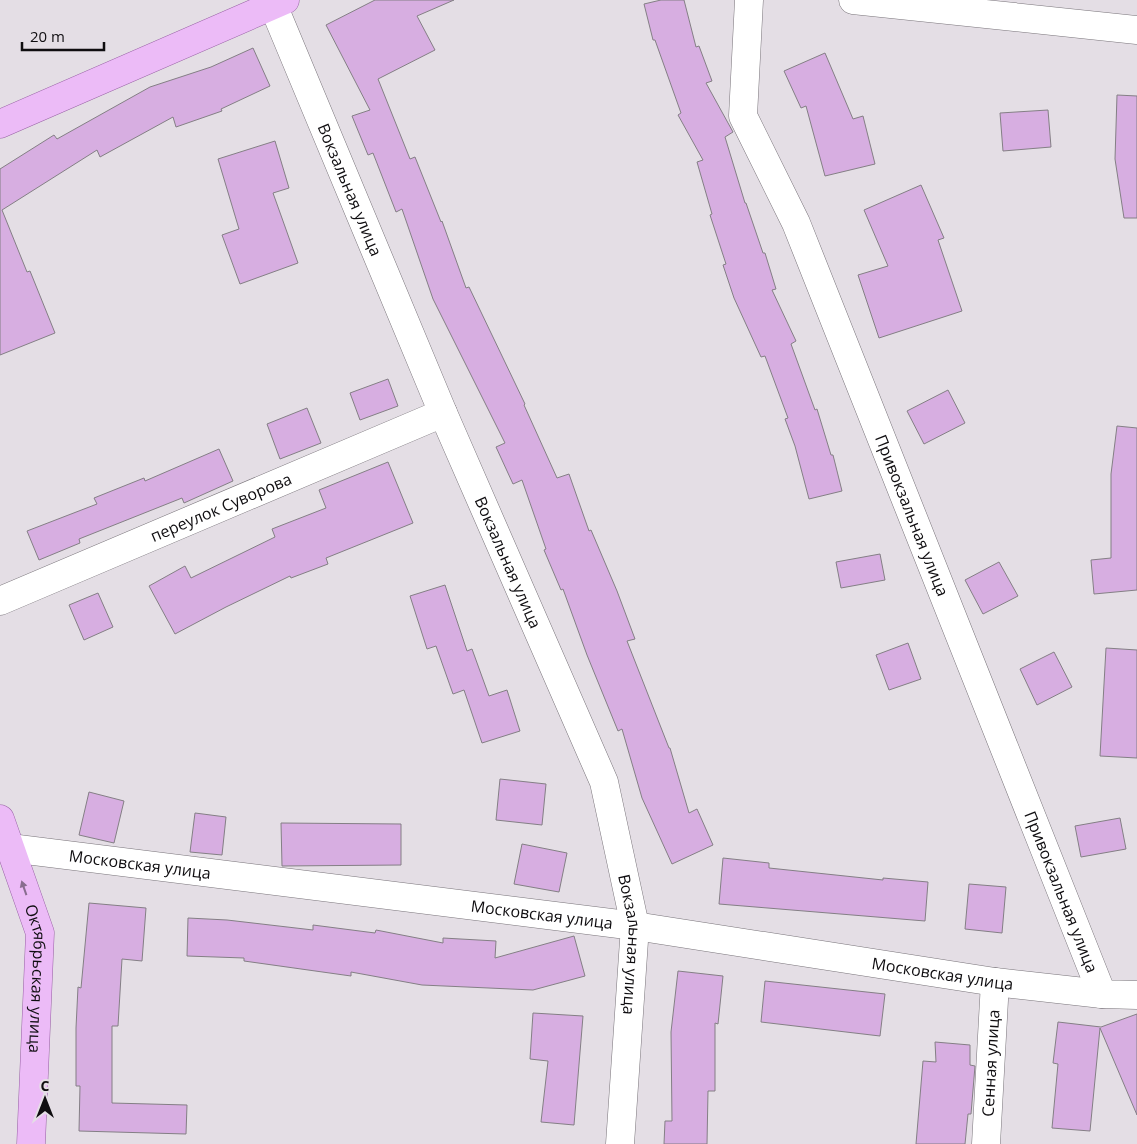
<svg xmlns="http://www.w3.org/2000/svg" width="1137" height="1144" font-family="'Open Sans',sans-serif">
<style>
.building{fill:#d7aee1;stroke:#847f85}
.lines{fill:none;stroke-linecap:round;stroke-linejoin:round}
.minor-casing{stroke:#79747a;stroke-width:29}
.major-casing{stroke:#9660a3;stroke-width:29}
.minor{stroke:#fff;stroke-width:28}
.major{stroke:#ecbbf7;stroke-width:28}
.oneway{fill:#896d8f}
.labels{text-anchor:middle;stroke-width:4;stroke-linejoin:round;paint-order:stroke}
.street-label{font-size:16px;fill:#0f0d10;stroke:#e4dee5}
</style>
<rect width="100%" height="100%" fill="#e4dee5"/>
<g class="building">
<path d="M 375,0 L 454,0 L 417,16 L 435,50 L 378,79 L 410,159 L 415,157 L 441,222 L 442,221 L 466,288 L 469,287 L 525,404 L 524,405 L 557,478 L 569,474 L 589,531 L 591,530 L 617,591 L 635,639 L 627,641 L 669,748 L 670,748 L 689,813 L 697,809 L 713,845 L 672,864 L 642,798 L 622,729 L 618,731 L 587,655 L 563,589 L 561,590 L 544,550 L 546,549 L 522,480 L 513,484 L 496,447 L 505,443 L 433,299 L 402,209 L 396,212 L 373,153 L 368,155 L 352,116 L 370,110 L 326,25 Z"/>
<path d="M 661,0 L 684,0 L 696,47 L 699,46 L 712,81 L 706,83 L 733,132 L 725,137 L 745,203 L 746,203 L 763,253 L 765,253 L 776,289 L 772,290 L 796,341 L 791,344 L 815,410 L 817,409 L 831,455 L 833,455 L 842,491 L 809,499 L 795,446 L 785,419 L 788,418 L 765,356 L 761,357 L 734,298 L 723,265 L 726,264 L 710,215 L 712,214 L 697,162 L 703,160 L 678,115 L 681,113 L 655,40 L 653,40 L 644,4 Z"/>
<path d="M 253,48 L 270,86 L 221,109 L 222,111 L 176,127 L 173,117 L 100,157 L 97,150 L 2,210 L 27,272 L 30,271 L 55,333 L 0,355 L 0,169 L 54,135 L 57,139 L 150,87 L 211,67 Z"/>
<path d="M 825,53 L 853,119 L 863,116 L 875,164 L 825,176 L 806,106 L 801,108 L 784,71 Z"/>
<path d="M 1117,95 L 1137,96 L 1137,218 L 1124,218 L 1115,159 Z"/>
<path d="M 1048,110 L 1051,147 L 1003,151 L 1000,113 Z"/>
<path d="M 275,141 L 289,188 L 273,193 L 298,263 L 240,284 L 222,235 L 239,229 L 218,159 Z"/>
<path d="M 921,185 L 944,238 L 938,240 L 962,311 L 879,338 L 858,275 L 888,266 L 864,210 Z"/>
<path d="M 388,379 L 398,406 L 360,420 L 350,393 Z"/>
<path d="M 948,390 L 965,423 L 924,444 L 907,411 Z"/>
<path d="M 307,408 L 321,443 L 280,459 L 267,424 Z"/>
<path d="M 1117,426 L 1137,428 L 1137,590 L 1094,594 L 1091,560 L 1111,558 L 1111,474 Z"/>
<path d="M 219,449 L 233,481 L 184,503 L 182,498 L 79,539 L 80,543 L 39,560 L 27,531 L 97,504 L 94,498 L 144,478 L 145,481 Z"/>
<path d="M 388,462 L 413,523 L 326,558 L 328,564 L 291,578 L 290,576 L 226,607 L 175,634 L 149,586 L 185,566 L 191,578 L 275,537 L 272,529 L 326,508 L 319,490 Z"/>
<path d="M 880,554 L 885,580 L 841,588 L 836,562 Z"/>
<path d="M 999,562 L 1018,596 L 983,614 L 965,580 Z"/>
<path d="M 445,585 L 467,651 L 472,649 L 489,696 L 507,690 L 520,731 L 482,743 L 464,690 L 453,694 L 436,646 L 427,649 L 410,596 Z"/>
<path d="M 98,593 L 113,627 L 84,640 L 69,605 Z"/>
<path d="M 908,643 L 921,679 L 889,690 L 876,655 Z"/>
<path d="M 1106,648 L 1137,650 L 1137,758 L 1100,756 Z"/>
<path d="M 1054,652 L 1072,687 L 1037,705 L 1020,669 Z"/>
<path d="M 500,779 L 546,784 L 542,825 L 496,820 Z"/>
<path d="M 89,792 L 124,801 L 114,843 L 79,835 Z"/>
<path d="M 195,813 L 226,817 L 222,855 L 190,852 Z"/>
<path d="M 1120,818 L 1126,849 L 1081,857 L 1075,826 Z"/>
<path d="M 281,823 L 401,824 L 401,865 L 282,866 Z"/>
<path d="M 522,844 L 567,853 L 559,892 L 514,884 Z"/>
<path d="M 723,858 L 769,863 L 769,868 L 883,880 L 883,878 L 928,882 L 925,921 L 719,904 Z"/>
<path d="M 969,884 L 1006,887 L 1002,933 L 965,929 Z"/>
<path d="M 89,903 L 146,908 L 142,961 L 122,959 L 118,1026 L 112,1026 L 112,1103 L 187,1105 L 186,1134 L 79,1131 L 80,1086 L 76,1086 L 76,1028 L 78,987 L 81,988 Z"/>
<path d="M 188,918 L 227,920 L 313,930 L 313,925 L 375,933 L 376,930 L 443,943 L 443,938 L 496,941 L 495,958 L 574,936 L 585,976 L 533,990 L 422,985 L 351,972 L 351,976 L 244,961 L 244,958 L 187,956 Z"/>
<path d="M 678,971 L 723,976 L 718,1024 L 715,1023 L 715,1091 L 708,1091 L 707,1144 L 664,1144 L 665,1121 L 672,1121 L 671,1032 Z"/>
<path d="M 765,981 L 885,994 L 880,1036 L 761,1022 Z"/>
<path d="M 533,1013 L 583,1016 L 574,1125 L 541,1122 L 548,1061 L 530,1059 Z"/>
<path d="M 1137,1014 L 1137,1115 L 1100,1028 L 1090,1131 L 1052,1128 L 1058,1064 L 1053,1063 L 1058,1022 L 1101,1027 Z"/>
<path d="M 935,1042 L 970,1045 L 970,1065 L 975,1066 L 971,1114 L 968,1114 L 965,1144 L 916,1144 L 923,1061 L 936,1062 Z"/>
</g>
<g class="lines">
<defs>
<g id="minor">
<path id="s1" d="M 749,0 L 743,116 L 796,223 L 1102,994 L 1137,995"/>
<path d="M 853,0 L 1137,30"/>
<path id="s2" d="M 273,5 L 443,413 L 604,782 L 635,926 L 620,1144"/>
<path id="s3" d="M 0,601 L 443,413"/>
<path id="s4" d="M 10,848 L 635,926 L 995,982 L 1102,994"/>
<path id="s5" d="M 986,1144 L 995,982"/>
</g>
<g id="major">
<path d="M 0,124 L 285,0"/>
<path id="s6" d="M 0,819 L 40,933 L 31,1144"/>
</g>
</defs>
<use href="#minor" class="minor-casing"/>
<use href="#major" class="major-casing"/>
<use href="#minor" class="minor"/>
<use href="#major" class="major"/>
</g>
<defs><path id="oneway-solid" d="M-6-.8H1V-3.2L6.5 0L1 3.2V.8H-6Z" transform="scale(1.25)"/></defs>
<use class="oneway" href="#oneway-solid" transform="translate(24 888) rotate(-109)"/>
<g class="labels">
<g class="street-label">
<text dy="6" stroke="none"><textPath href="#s2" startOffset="200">Вокзальная улица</textPath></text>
<text dy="6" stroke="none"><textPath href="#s3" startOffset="240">переулок Суворова</textPath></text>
<text dy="6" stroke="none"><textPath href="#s1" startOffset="550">Привокзальная улица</textPath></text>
<text dy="6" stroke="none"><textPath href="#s2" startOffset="605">Вокзальная улица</textPath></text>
<text dy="6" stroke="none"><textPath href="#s4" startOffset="131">Московская улица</textPath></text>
<text dy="6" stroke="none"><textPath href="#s1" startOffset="955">Привокзальная улица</textPath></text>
<text dy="6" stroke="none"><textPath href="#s4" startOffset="536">Московская улица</textPath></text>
<text dy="6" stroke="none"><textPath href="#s2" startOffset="1010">Вокзальная улица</textPath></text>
<text dy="6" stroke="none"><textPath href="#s4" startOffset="941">Московская улица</textPath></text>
<text dy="6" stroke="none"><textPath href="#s6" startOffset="166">Октябрьская улица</textPath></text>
<text dy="6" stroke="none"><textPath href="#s5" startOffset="81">Сенная улица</textPath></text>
</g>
</g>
<g transform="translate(45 1099)" stroke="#e4dee5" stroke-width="4" paint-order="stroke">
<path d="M0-4L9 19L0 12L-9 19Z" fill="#0f0d10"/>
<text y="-8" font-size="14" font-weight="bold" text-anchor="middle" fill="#0f0d10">С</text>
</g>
<path d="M22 42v8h82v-8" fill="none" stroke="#0f0d10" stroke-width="2.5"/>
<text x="30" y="42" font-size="15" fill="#0f0d10" stroke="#e4dee5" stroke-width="4" paint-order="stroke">20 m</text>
</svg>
